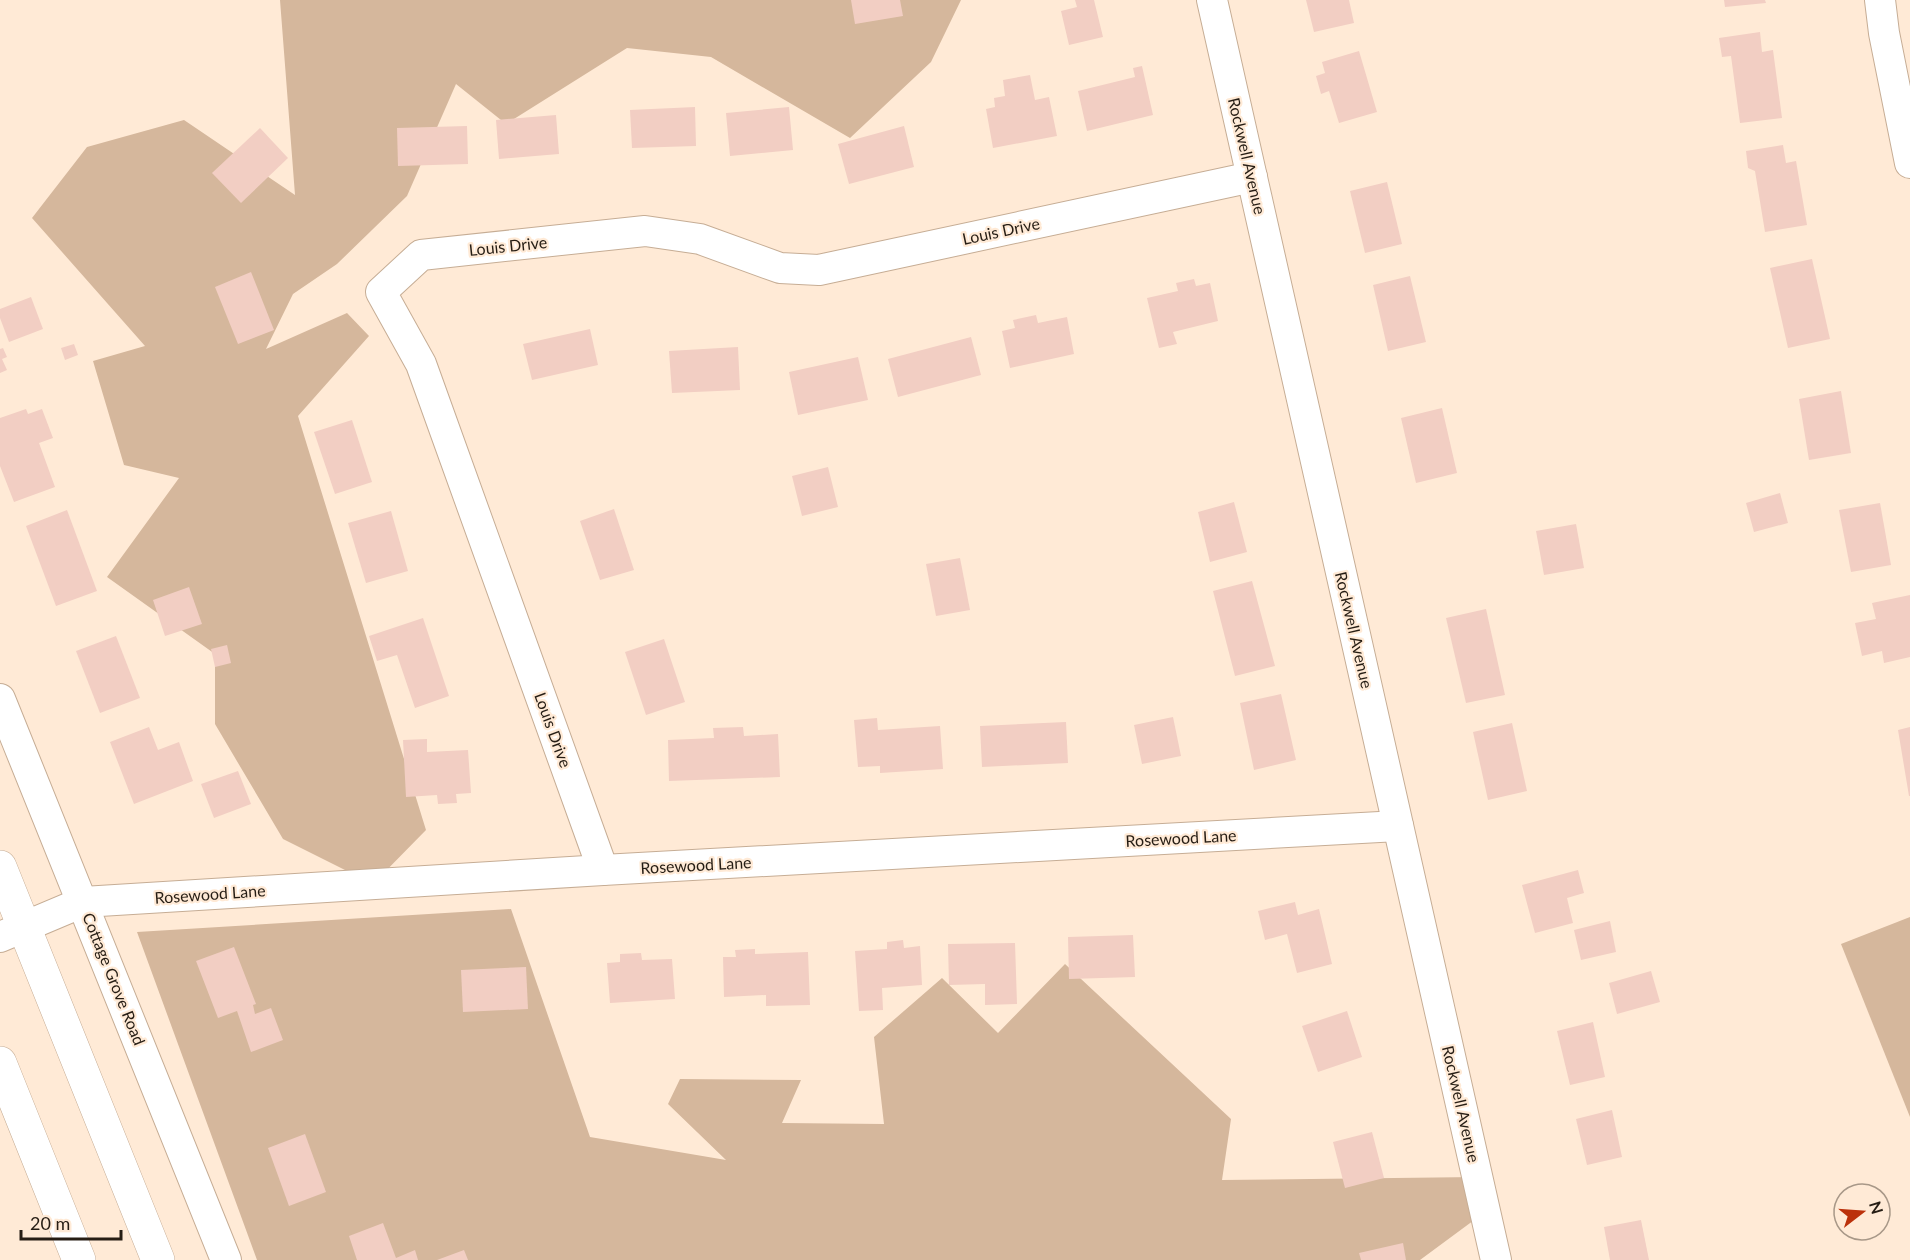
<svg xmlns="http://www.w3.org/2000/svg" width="1910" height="1260" font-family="Lato,sans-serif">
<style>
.green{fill:#d5b79c}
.building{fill:#f2cec3}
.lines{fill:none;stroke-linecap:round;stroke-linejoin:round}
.minor-casing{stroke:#c6ad95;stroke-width:32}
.primary-casing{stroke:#c6ad95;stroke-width:34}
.minor{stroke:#fff;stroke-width:30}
.primary{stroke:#fff;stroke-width:33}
.labels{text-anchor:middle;stroke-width:4.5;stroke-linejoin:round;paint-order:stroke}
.street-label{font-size:16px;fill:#261d14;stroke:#ffead6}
</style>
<rect width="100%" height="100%" fill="#ffead6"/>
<g class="green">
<path d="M 280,0 L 961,0 L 931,62 L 850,138 L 711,57 L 627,48 L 506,124 L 456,84 L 407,196 L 337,264 L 293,294 L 266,349 L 347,313 L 369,336 L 298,416 L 426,830 L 373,884 L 283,839 L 215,724 L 215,654 L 107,577 L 179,478 L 124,465 L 93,361 L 145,346 L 32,218 L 87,147 L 184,120 L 295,195 Z"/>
<path d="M 511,909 L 590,1137 L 726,1160 L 668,1104 L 680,1079 L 801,1080 L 782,1123 L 884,1124 L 874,1037 L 942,978 L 998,1033 L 1065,964 L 1231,1119 L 1222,1180 L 1477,1177 L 1485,1212 L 1420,1260 L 257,1260 L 137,932 Z"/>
<path d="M 1910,917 L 1910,1117 L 1841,944 Z"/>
</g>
<g class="building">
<path d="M 851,0 L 900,0 L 903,16 L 855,24 Z"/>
<path d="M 1075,0 L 1094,0 L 1103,37 L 1069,45 L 1061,11 L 1077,7 Z"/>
<path d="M 1306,0 L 1349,0 L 1354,23 L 1314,32 Z"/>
<path d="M 1724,0 L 1765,0 L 1766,3 L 1725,7 Z"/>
<path d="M 1760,32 L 1762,52 L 1773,50 L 1782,118 L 1740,123 L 1731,56 L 1722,57 L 1719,38 Z"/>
<path d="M 1359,51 L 1377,112 L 1339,123 L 1329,91 L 1321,94 L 1316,76 L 1325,73 L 1322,62 Z"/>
<path d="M 1142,66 L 1153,115 L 1087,131 L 1078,91 L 1135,77 L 1133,68 Z"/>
<path d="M 1030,75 L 1035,100 L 1049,97 L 1057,136 L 993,148 L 986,109 L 995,107 L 994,98 L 1005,96 L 1003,80 Z"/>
<path d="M 695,107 L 696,146 L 632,148 L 630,110 Z"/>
<path d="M 789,107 L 793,150 L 730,156 L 726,113 Z"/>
<path d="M 556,115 L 559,154 L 499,159 L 496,120 Z"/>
<path d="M 467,126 L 468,164 L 398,166 L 397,128 Z"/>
<path d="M 904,126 L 914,167 L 849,184 L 838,144 Z"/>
<path d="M 260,128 L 288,158 L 241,203 L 212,173 Z"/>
<path d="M 1783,145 L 1786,163 L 1796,161 L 1807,225 L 1765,232 L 1755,171 L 1748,168 L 1746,151 Z"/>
<path d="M 1387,182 L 1402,244 L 1365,253 L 1350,191 Z"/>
<path d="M 1812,259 L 1830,339 L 1788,348 L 1770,268 Z"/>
<path d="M 251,272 L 274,330 L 238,344 L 215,287 Z"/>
<path d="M 1410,276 L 1426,342 L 1388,351 L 1373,285 Z"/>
<path d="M 1194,279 L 1196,286 L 1210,283 L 1218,321 L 1173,332 L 1177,344 L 1159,348 L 1147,298 L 1178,291 L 1176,283 Z"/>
<path d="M 31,297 L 43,329 L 9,342 L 0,318 L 0,309 Z"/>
<path d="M 1036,315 L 1038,323 L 1067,317 L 1074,354 L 1010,368 L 1002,331 L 1015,328 L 1013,320 Z"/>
<path d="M 590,329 L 598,365 L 532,380 L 523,344 Z"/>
<path d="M 971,337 L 981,375 L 898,397 L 888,359 Z"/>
<path d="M 74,344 L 78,355 L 65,360 L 61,348 Z"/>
<path d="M 738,347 L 740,390 L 672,393 L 669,351 Z"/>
<path d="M 3,348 L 7,357 L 2,359 L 7,370 L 0,373 L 0,349 Z"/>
<path d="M 858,357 L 868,400 L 798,415 L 789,372 Z"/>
<path d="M 1841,391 L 1851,453 L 1809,460 L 1799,399 Z"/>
<path d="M 1442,408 L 1457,473 L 1416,483 L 1401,418 Z"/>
<path d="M 26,409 L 28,414 L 42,409 L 53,438 L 39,443 L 55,487 L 14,502 L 0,466 L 0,418 Z"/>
<path d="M 352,420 L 372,482 L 335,494 L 314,432 Z"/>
<path d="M 828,467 L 838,507 L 802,516 L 792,476 Z"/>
<path d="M 1780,493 L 1788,523 L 1754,532 L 1746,503 Z"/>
<path d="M 1234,502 L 1247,552 L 1210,562 L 1198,512 Z"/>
<path d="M 1880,503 L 1891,565 L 1851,572 L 1839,510 Z"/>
<path d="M 614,509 L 634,570 L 600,580 L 580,521 Z"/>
<path d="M 67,510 L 97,591 L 56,606 L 26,526 Z"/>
<path d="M 391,511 L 408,571 L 366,583 L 348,523 Z"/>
<path d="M 1576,524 L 1584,568 L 1544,575 L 1536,531 Z"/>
<path d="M 960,558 L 970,610 L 936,616 L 926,564 Z"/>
<path d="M 1252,581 L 1275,666 L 1235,676 L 1213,591 Z"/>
<path d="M 189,587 L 202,624 L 165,636 L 153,600 Z"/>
<path d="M 1910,595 L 1910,657 L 1884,663 L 1882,651 L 1862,656 L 1855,623 L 1876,619 L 1872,603 Z"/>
<path d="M 1486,609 L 1505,695 L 1466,703 L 1446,618 Z"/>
<path d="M 423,618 L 449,696 L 415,708 L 397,655 L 377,661 L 369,636 Z"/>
<path d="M 116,636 L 140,698 L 100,713 L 76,651 Z"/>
<path d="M 664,639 L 685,702 L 646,715 L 625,652 Z"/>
<path d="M 227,645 L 231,663 L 215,667 L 211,649 Z"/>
<path d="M 1281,694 L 1296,760 L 1254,770 L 1240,703 Z"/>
<path d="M 1173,717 L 1181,756 L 1142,764 L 1134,725 Z"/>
<path d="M 877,718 L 878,730 L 940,726 L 943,769 L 880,773 L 880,766 L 858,767 L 854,720 Z"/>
<path d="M 1066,722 L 1068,763 L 982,767 L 980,726 Z"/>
<path d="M 1512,723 L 1527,791 L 1488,800 L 1473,732 Z"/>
<path d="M 149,727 L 158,750 L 179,742 L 193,781 L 134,804 L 110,742 Z"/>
<path d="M 743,727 L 744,736 L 778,734 L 780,777 L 669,781 L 668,740 L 714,738 L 713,728 Z"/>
<path d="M 1910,727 L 1910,796 L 1909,796 L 1898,730 Z"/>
<path d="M 427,739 L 427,752 L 468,750 L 471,793 L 456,794 L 457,803 L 438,804 L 437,795 L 406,797 L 403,740 Z"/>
<path d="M 238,771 L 251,804 L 214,818 L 201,784 Z"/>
<path d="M 1578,870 L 1584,893 L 1567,898 L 1573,923 L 1535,933 L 1522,885 Z"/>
<path d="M 1295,902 L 1298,915 L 1319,909 L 1332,964 L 1297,973 L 1287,934 L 1265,940 L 1258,911 Z"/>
<path d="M 1610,921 L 1616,952 L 1581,960 L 1574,930 Z"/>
<path d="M 1133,935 L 1135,977 L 1069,979 L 1068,937 Z"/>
<path d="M 903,940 L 904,948 L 920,946 L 922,985 L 882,988 L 883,1010 L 859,1011 L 855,951 L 887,949 L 887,942 Z"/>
<path d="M 1015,943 L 1017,1004 L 985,1005 L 985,984 L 949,985 L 948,944 Z"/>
<path d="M 234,947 L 256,1004 L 253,1005 L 255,1014 L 271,1008 L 283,1040 L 251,1052 L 237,1011 L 218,1018 L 196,961 Z"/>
<path d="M 755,949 L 755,954 L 808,952 L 810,1005 L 766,1006 L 766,995 L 724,997 L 723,957 L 736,957 L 735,950 Z"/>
<path d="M 641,953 L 642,960 L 672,959 L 675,999 L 610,1003 L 607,963 L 620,962 L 620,954 Z"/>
<path d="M 526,967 L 528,1009 L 463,1012 L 461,970 Z"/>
<path d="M 1651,971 L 1660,1002 L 1617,1014 L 1609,983 Z"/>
<path d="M 1347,1011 L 1362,1057 L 1318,1072 L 1302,1026 Z"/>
<path d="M 1593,1022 L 1605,1077 L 1570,1085 L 1557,1031 Z"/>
<path d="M 1612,1110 L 1622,1157 L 1587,1165 L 1576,1119 Z"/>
<path d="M 1372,1132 L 1384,1178 L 1345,1188 L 1333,1142 Z"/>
<path d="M 305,1134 L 326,1192 L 289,1206 L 268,1148 Z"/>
<path d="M 1641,1220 L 1649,1260 L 1610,1260 L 1604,1227 Z"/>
<path d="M 383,1223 L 396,1258 L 415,1250 L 418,1260 L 357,1260 L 349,1236 Z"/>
<path d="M 1403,1243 L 1406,1260 L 1361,1260 L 1359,1253 Z"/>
<path d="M 464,1250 L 468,1260 L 437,1260 Z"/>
</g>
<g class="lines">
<defs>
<g id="minor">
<path d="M 1212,0 L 1496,1260"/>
<path d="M 1880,0 L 1884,33 L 1910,163"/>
<path d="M 0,699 L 226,1260"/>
<path d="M 603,870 L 421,364 L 381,292 L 421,255 L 645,231 L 700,239 L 780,268 L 819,270 L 1252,177"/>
<path d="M 0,937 L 83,902 L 603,870 L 1398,826"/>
</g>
<g id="primary">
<path d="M 0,867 L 158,1260"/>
<path d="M 0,1063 L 79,1260"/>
</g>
</defs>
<use href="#minor" class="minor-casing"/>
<use href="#primary" class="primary-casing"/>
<use href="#minor" class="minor"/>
<use href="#primary" class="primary"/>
</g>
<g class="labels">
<g class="street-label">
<text transform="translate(1247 156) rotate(77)" y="6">Rockwell Avenue</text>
<text transform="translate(1001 231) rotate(-12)" y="6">Louis Drive</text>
<text transform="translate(508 246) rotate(-6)" y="6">Louis Drive</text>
<text transform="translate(1354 630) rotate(77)" y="6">Rockwell Avenue</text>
<text transform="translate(553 730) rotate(70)" y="6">Louis Drive</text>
<text transform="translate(1181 838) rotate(-3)" y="6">Rosewood Lane</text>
<text transform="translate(696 865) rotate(-3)" y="6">Rosewood Lane</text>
<text transform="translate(210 894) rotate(-4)" y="6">Rosewood Lane</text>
<text transform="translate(114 979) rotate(68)" y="6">Cottage Grove Road</text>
<text transform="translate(1461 1104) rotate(77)" y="6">Rockwell Avenue</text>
</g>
</g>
<g transform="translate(1862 1212) rotate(73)"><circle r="28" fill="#ffead6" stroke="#a89888" stroke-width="1.5"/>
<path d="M0-4.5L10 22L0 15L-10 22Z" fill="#bb310b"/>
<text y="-9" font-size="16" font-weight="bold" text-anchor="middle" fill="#261d14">N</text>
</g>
<path d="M21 1230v9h100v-9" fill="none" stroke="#261d14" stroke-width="3"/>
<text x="30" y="1230" font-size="18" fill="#261d14" stroke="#ffead6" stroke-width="4.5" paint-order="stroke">20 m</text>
</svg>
